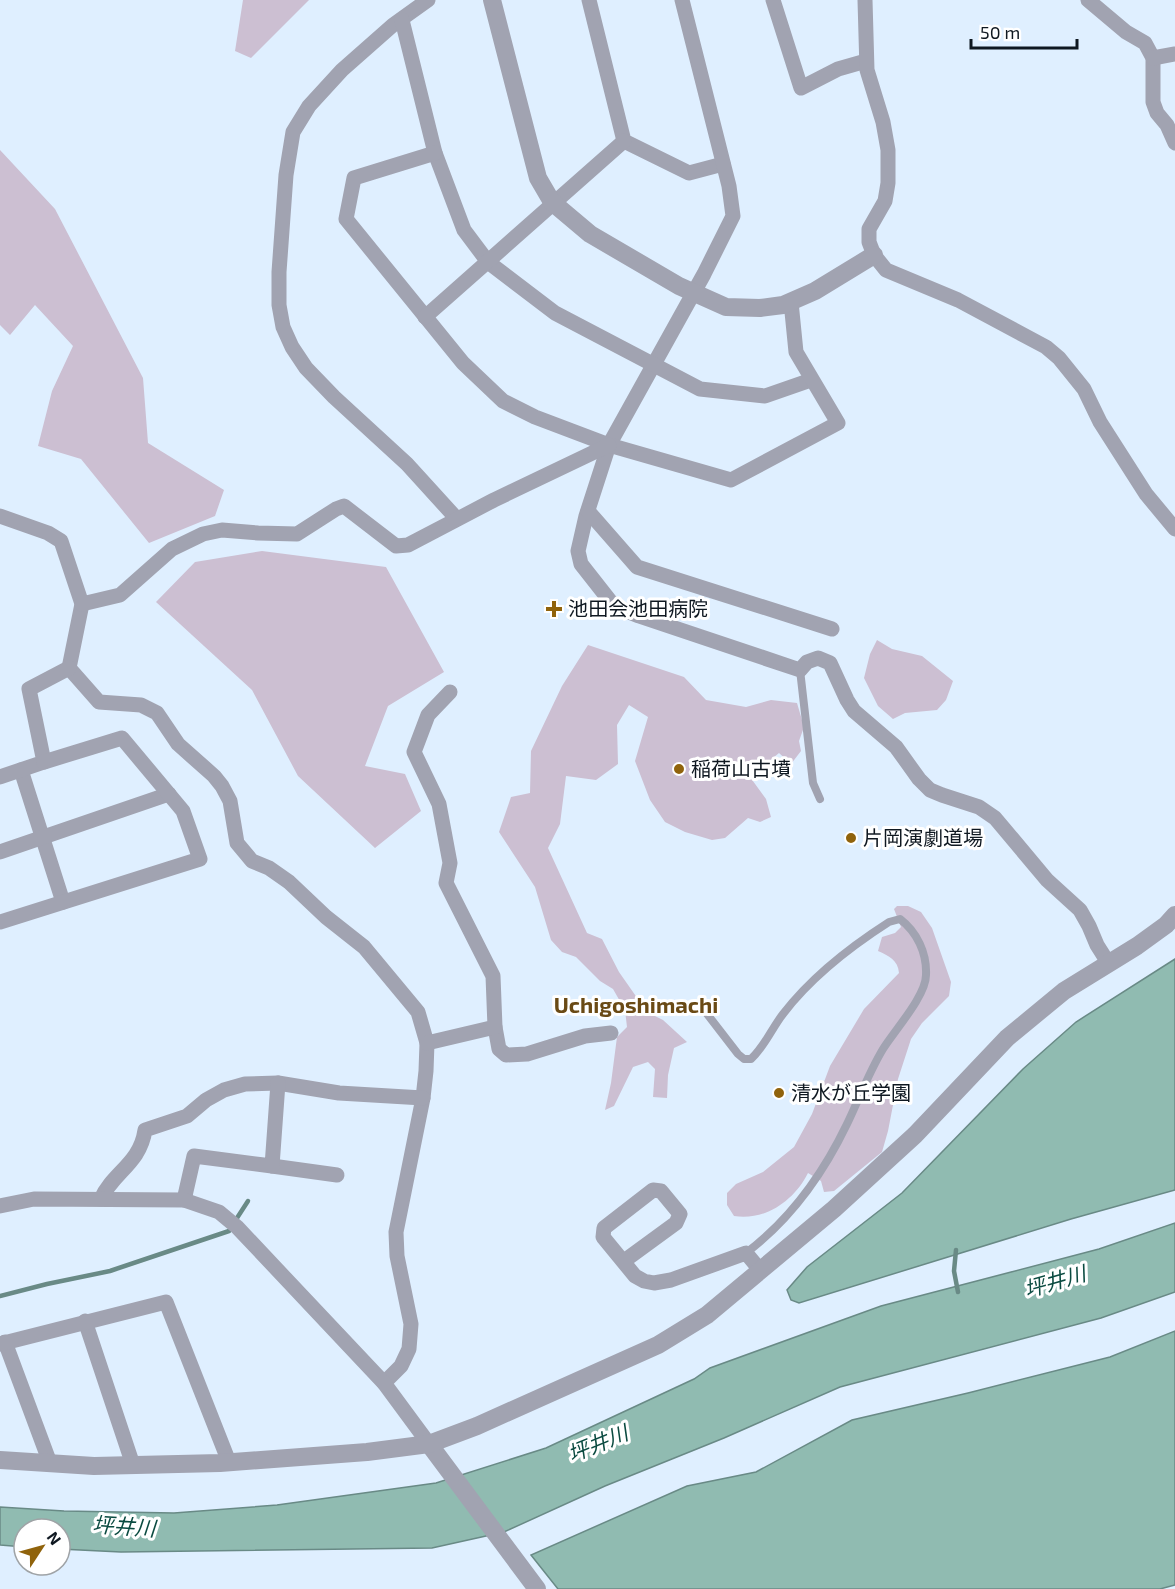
<svg xmlns="http://www.w3.org/2000/svg" width="1175" height="1589" font-family="'Exo 2','Noto Sans JP',sans-serif">
<style>
.green{fill:#ccbfd2}
.water{fill:#90bbb1;stroke:#698a86;stroke-width:1.5}
.lines{fill:none;stroke-linecap:round;stroke-linejoin:round}
.stream{stroke:#698a86;stroke-width:4.5}
.service{stroke:#a1a3b1;stroke-width:8}
.minor{stroke:#a1a3b1;stroke-width:15}
.tertiary{stroke:#a1a3b1;stroke-width:18}
.poi-dot{fill:#90630c;stroke:#fff;stroke-width:2}
.labels{text-anchor:middle;stroke-width:6;stroke-linejoin:round;paint-order:stroke}
.poi-label{font-size:20px;fill:#0f1821;stroke:#fff;text-anchor:start}
.water-label{font-size:21px;font-style:italic;fill:#0b4b41;stroke:#fff}
.quarter-label{font-size:22px;font-weight:bold;fill:#6a4a15;stroke:#fff}
</style>
<rect width="100%" height="100%" fill="#dfefff"/>
<g class="green">
<path d="M 243,0 L 309,0 L 251,58 L 235,51 Z"/>
<path d="M 0,150 L 55,209 L 143,378 L 148,443 L 224,490 L 215,516 L 149,543 L 81,459 L 38,446 L 52,391 L 73,346 L 35,305 L 10,335 L 0,325 Z"/>
<path d="M 262,551 L 386,567 L 444,672 L 388,706 L 365,766 L 405,774 L 421,811 L 375,848 L 298,776 L 252,690 L 156,602 L 195,562 Z"/>
<path d="M 877,640 L 892,649 L 922,656 L 953,681 L 946,700 L 937,710 L 905,713 L 893,719 L 878,706 L 864,678 L 870,654 Z"/>
<path d="M 588,645 L 684,677 L 706,700 L 746,707 L 771,700 L 797,703 L 804,727 L 799,741 L 801,751 L 791,764 L 779,753 L 750,777 L 766,799 L 771,817 L 760,822 L 748,818 L 725,838 L 712,840 L 685,832 L 665,822 L 650,800 L 635,761 L 648,717 L 629,705 L 617,725 L 618,764 L 596,780 L 566,776 L 560,824 L 548,848 L 587,933 L 602,939 L 619,972 L 647,1012 L 663,1020 L 687,1042 L 674,1048 L 668,1075 L 667,1098 L 653,1097 L 655,1069 L 648,1062 L 633,1067 L 614,1106 L 605,1110 L 611,1083 L 617,1037 L 627,1027 L 625,1010 L 613,989 L 600,981 L 576,957 L 562,952 L 551,940 L 535,887 L 499,832 L 511,797 L 530,793 L 531,751 L 562,686 Z"/>
<path d="M 897,906 L 908,906 L 921,912 L 932,928 L 951,982 L 949,996 L 922,1023 L 911,1039 L 898,1079 L 888,1131 L 882,1152 L 834,1191 L 824,1192 L 821,1181 L 808,1173 C 794,1201 765,1221 734,1216 L 727,1205 L 727,1193 L 736,1184 L 763,1172 L 794,1147 L 812,1114 L 830,1066 L 864,1009 L 899,973 C 898,960 889,956 878,951 L 882,937 L 895,933 L 901,927 L 894,909 Z"/>
</g>
<g class="water">
<path d="M 1175,959 L 1175,1190 L 1071,1219 L 799,1303 L 791,1300 L 787,1290 L 807,1267 L 902,1193 L 1023,1069 L 1076,1022 Z"/>
<path d="M 1175,1223 L 1175,1292 L 1101,1318 L 840,1387 L 724,1438 L 605,1486 L 504,1532 L 432,1548 L 121,1552 L 60,1549 L 60,1529 L 24,1529 L 24,1547 L 0,1545 L 0,1507 L 64,1511 L 174,1513 L 277,1505 L 436,1483 L 546,1448 L 694,1379 L 710,1368 L 881,1306 L 1099,1249 Z"/>
<path d="M 1175,1331 L 1175,1585 L 1160,1589 L 558,1589 L 531,1555 L 687,1486 L 756,1472 L 852,1420 L 968,1393 L 1110,1357 Z"/>
</g>
<g class="lines">
<g class="stream">
<path d="M 237,1218 L 248,1201"/>
<path d="M 956,1250 L 954,1271 L 958,1292"/>
<path d="M 0,1296 L 47,1284 L 110,1271 L 229,1231"/>
</g>
<g class="service">
<path d="M 800,670 L 813,783 L 820,799"/>
<path d="M 704,1010 L 738,1054 L 744,1059 L 751,1059 C 765,1046 772,1028 783,1014 C 812,976 850,947 889,922 L 900,919 C 917,932 927,953 926,975 C 926,996 894,1031 883,1049 C 869,1072 859,1099 847,1124 C 823,1174 791,1219 746,1253"/>
</g>
<g class="minor">
<path d="M 428,0 L 393,25 L 342,70 L 309,106 L 293,132 L 286,175 L 279,272 L 279,305 L 283,327 L 292,347 L 306,368 L 334,397 L 407,464 L 457,519"/>
<path d="M 589,0 L 624,141 L 689,173 L 723,164"/>
<path d="M 682,0 L 729,186 L 733,216 L 704,274 L 609,445 L 586,516 L 578,551 L 581,564 L 614,606 L 639,616 L 800,670 L 807,662 L 818,658 L 830,663 L 847,700 L 854,711 L 896,747 L 919,779 L 930,790 L 942,795 L 979,807 L 995,818 L 1047,880 L 1080,910 L 1089,926 L 1097,945 L 1109,964"/>
<path d="M 773,0 L 801,88 L 838,69 L 866,61"/>
<path d="M 865,0 L 867,70 L 883,122 L 888,150 L 888,183 L 885,201 L 869,229 L 869,242 L 874,255 L 886,270 L 958,300 L 1046,347 L 1059,358 L 1084,389 L 1100,422 L 1146,494 L 1175,529"/>
<path d="M 1088,0 L 1126,32 L 1145,43 L 1153,58 L 1153,102 L 1157,113 L 1167,125 L 1175,143"/>
<path d="M 402,20 L 435,153 L 464,230 L 488,262 L 555,313 L 700,389 L 765,396 L 811,380"/>
<path d="M 1153,58 L 1175,54"/>
<path d="M 435,153 L 354,178 L 346,219 L 463,363 L 503,401 L 535,417 L 609,445 L 731,480 L 838,423 L 796,352 L 791,302"/>
<path d="M 425,317 L 624,141"/>
<path d="M 588,511 L 637,567 L 832,629"/>
<path d="M 0,516 L 48,533 L 61,541 L 82,604 L 69,668 L 99,702 L 141,705 L 157,713 L 178,744 L 214,776 L 222,786 L 230,801 L 237,843 L 252,861 L 269,868 L 289,882 L 326,917 L 364,947 L 418,1012 L 427,1043 L 426,1071 L 423,1098 L 396,1232 L 397,1256 L 411,1324 L 409,1349 L 401,1366 L 384,1383"/>
<path d="M 82,604 L 120,595 L 172,549 L 203,534 L 222,530 L 258,533 L 297,534 L 336,509 L 344,506 L 396,546 L 408,545 L 494,500 L 609,445"/>
<path d="M 21,770 L 63,902"/>
<path d="M 0,777 L 44,762 L 29,689 L 69,668"/>
<path d="M 0,852 L 169,794"/>
<path d="M 0,922 L 200,859 L 183,811 L 122,738 L 44,762"/>
<path d="M 495,1027 L 499,1049 L 506,1055 L 527,1054 L 585,1036 L 611,1033"/>
<path d="M 427,1043 L 495,1027 L 493,976 L 446,883 L 450,863 L 439,804 L 414,752 L 428,715 L 450,692"/>
<path d="M 272,1166 L 337,1175"/>
<path d="M 101,1199 C 113,1172 140,1164 145,1130 L 187,1116 L 206,1100 L 224,1090 L 245,1084 L 278,1083 L 339,1093 L 423,1098"/>
<path d="M 184,1200 L 194,1156 L 272,1166 L 278,1083"/>
<path d="M 0,1206 L 34,1199 L 184,1200 L 219,1212 L 237,1227 L 384,1383 L 429,1444"/>
<path d="M 624,1261 L 676,1223 L 680,1214 L 661,1191 L 653,1190 L 604,1228 L 603,1237 L 635,1276 L 644,1281 L 654,1283 L 671,1280 L 746,1253 L 761,1271"/>
<path d="M 85,1321 L 133,1465"/>
<path d="M 5,1342 L 50,1463"/>
<path d="M 0,1344 L 166,1302 L 229,1462"/>
</g>
<g class="tertiary">
<path d="M 492,0 L 538,178 L 552,202 L 590,234 L 679,286 L 726,307 L 760,308 L 783,305 L 815,291 L 874,255"/>
<path d="M 429,1444 L 537,1589"/>
<path d="M 0,1460 L 94,1466 L 220,1463 L 367,1452 L 429,1444 L 477,1426 L 658,1345 L 707,1315 L 834,1209 L 915,1135 L 1007,1038 L 1064,991 L 1137,946 L 1166,925 L 1175,915"/>
</g>
</g>
<g class="poi-dot">
<path d="M551 600h6v6h6v6h-6v6h-6v-6h-6v-6h6z"/>
<circle cx="679" cy="769" r="6"/>
<circle cx="851" cy="838" r="6"/>
<circle cx="779" cy="1093" r="6"/>
</g>
<g class="labels">
<g class="poi-label">
<text x="568" y="616">池田会池田病院</text>
<text x="691" y="776">稲荷山古墳</text>
<text x="863" y="845">片岡演劇道場</text>
<text x="791" y="1100">清水が丘学園</text>
</g>
<g class="water-label">
<text transform="translate(1055 1282) rotate(-16)" y="7">坪井川</text>
<text transform="translate(598 1444) rotate(-22)" y="7">坪井川</text>
<text transform="translate(124 1527) rotate(4)" y="7">坪井川</text>
</g>
<g class="quarter-label">
<text x="636" y="1013">Uchigoshimachi</text>
</g>
</g>
<g transform="translate(42 1547) rotate(54)"><circle r="28" fill="#ffffff" stroke="#9fa3a6" stroke-width="1.5"/>
<path d="M0-4.5L10 22L0 15L-10 22Z" fill="#90630c"/>
<text y="-9" font-size="16" font-weight="bold" text-anchor="middle" fill="#0f1821">N</text>
</g>
<path d="M971 39v9h106v-9" fill="none" stroke="#0f1821" stroke-width="3"/>
<text x="980" y="39" font-size="18" fill="#0f1821" stroke="#ffffff" stroke-width="4.5" paint-order="stroke">50 m</text>
</svg>
